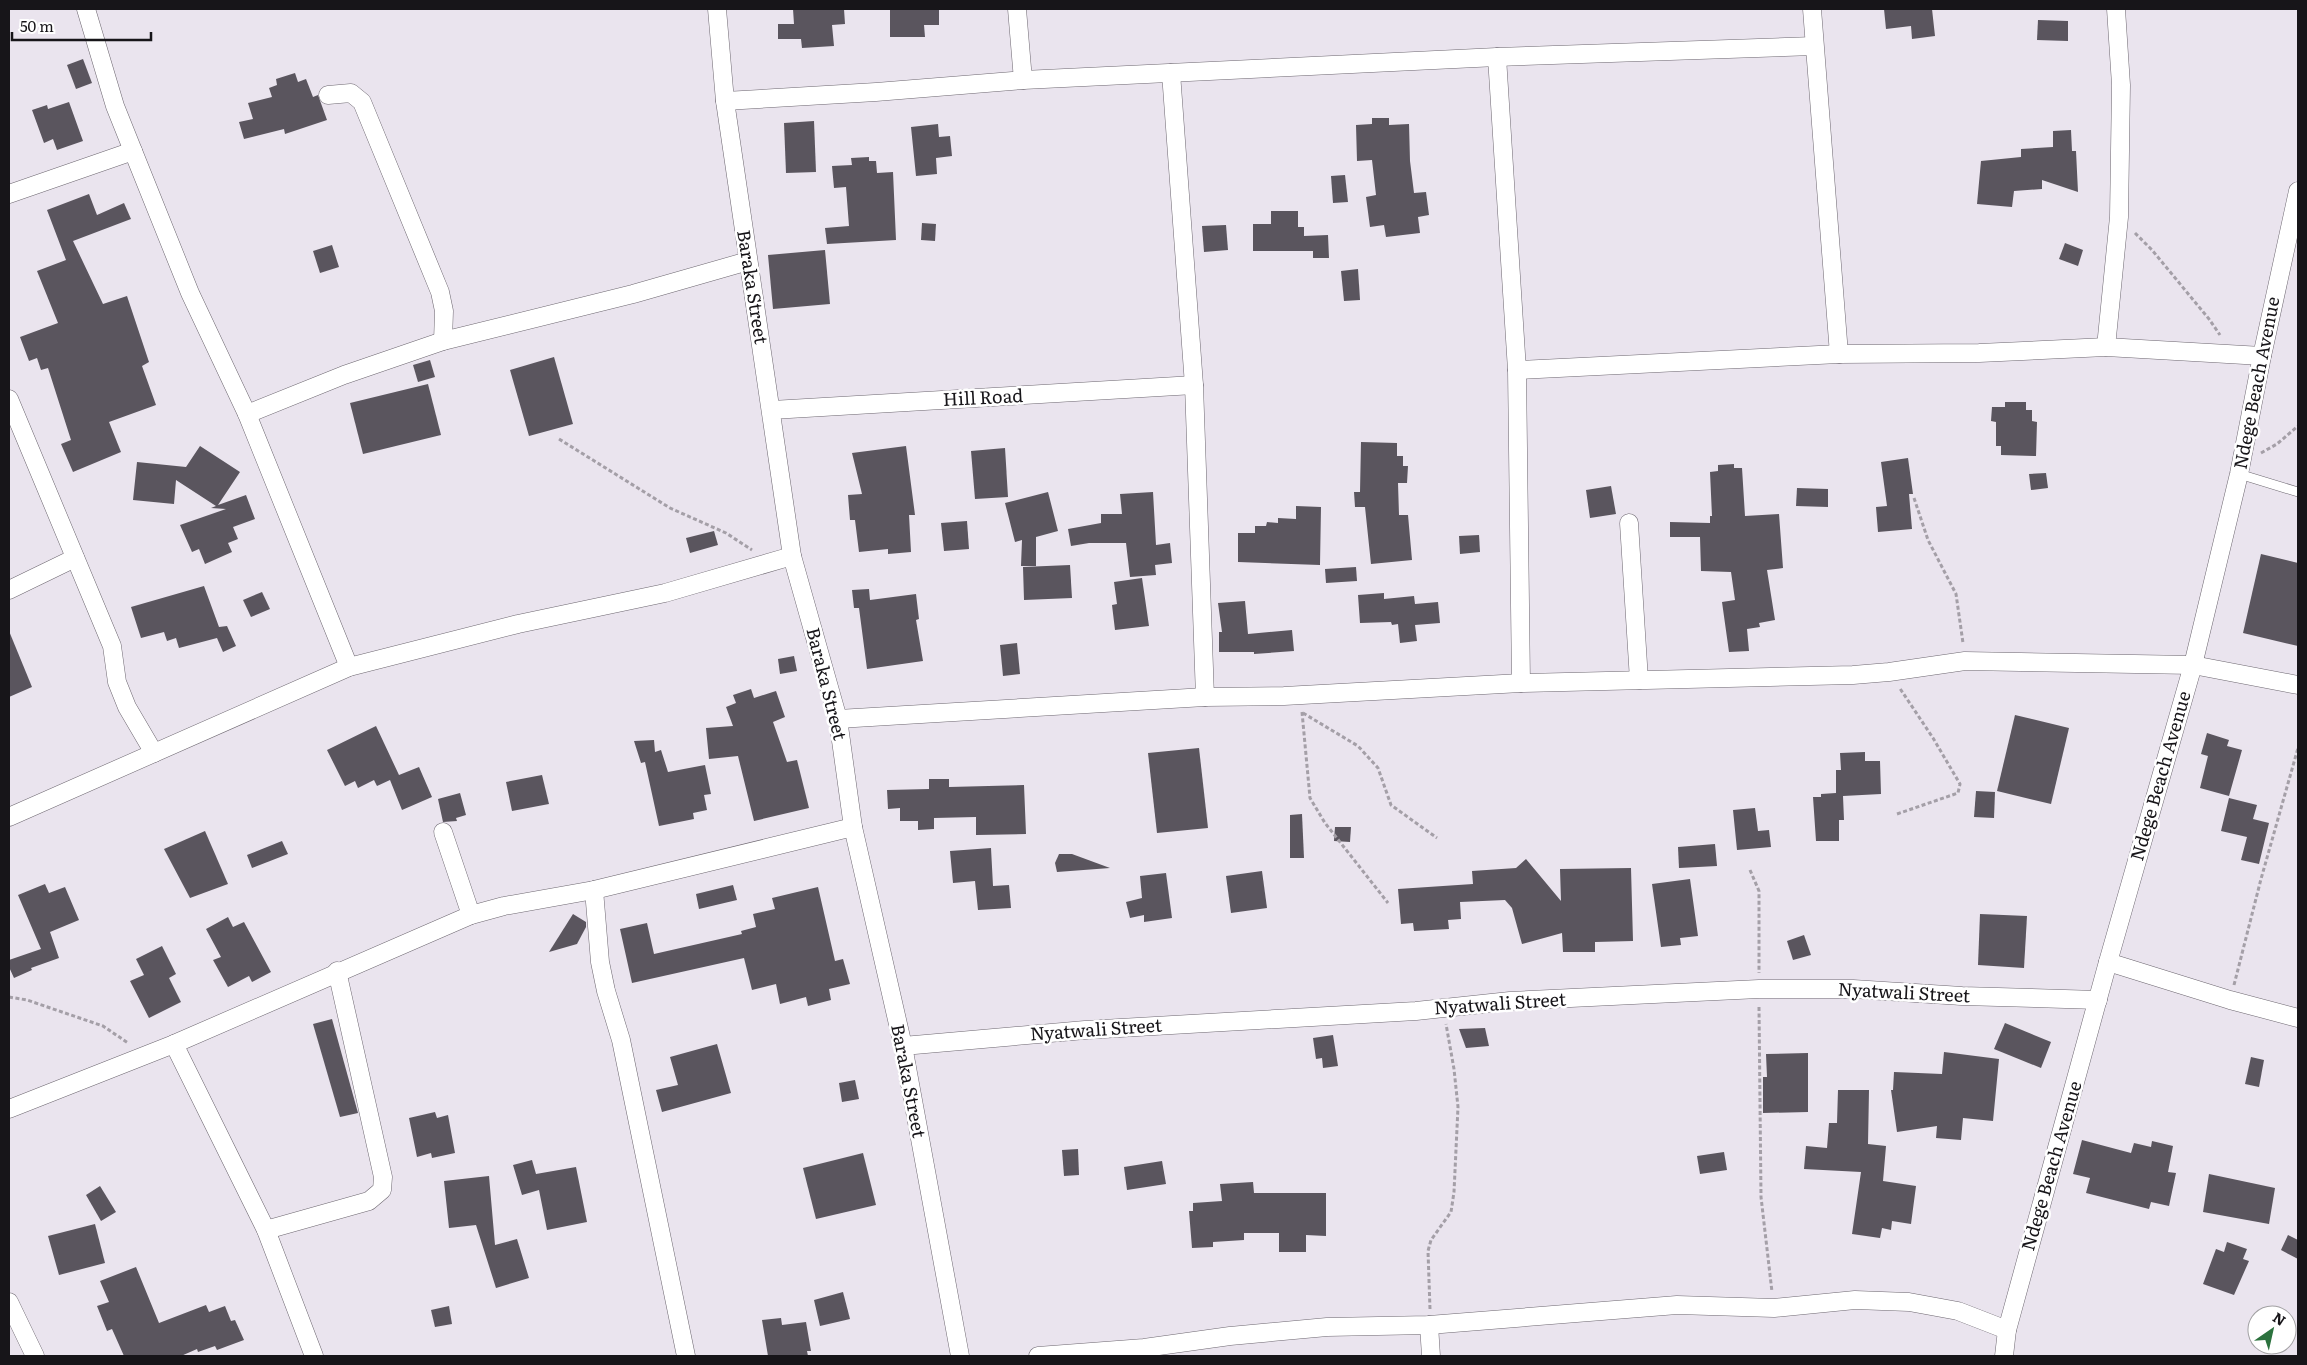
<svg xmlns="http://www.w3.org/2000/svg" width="2307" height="1365" font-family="Literata,serif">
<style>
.building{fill:#5a555e}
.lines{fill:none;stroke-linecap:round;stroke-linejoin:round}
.service-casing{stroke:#6d6770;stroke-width:10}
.minor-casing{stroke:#6d6770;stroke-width:19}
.path{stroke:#a49fa7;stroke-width:3;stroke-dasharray:4 2.5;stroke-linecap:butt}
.service{stroke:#fff;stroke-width:9}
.minor{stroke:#fff;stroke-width:18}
.labels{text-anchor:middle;stroke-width:5;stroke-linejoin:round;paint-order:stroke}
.street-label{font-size:18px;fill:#171519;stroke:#fff}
</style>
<rect width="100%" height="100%" fill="#eae4ee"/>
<g class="building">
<path d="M 793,9 L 844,9 L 845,24 L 832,25 L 834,46 L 802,48 L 801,39 L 778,39 L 778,24 L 794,24 Z"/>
<path d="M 890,9 L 939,9 L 939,25 L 924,25 L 925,37 L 890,37 Z"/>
<path d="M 1884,9 L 1932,9 L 1935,36 L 1912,39 L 1911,26 L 1886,29 Z"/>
<path d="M 2038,20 L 2068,21 L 2068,41 L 2037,40 Z"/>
<path d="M 83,59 L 92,83 L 76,89 L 67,65 Z"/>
<path d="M 295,73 L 298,82 L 306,79 L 313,97 L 318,95 L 327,120 L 285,134 L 284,129 L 244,139 L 239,122 L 253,119 L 248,103 L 272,97 L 269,88 L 277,85 L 276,79 Z"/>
<path d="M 69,102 L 83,141 L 57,150 L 53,139 L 44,143 L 32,110 L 47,105 L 48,109 Z"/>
<path d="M 1372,118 L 1389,118 L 1389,125 L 1409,124 L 1410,161 L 1414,193 L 1426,192 L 1429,215 L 1418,217 L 1420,233 L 1386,237 L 1384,225 L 1370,227 L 1366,197 L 1376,195 L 1372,160 L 1357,161 L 1356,125 L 1372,124 Z"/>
<path d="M 814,121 L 816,172 L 786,173 L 784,123 Z"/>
<path d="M 938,124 L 939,137 L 950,136 L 952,156 L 936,158 L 937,174 L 916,176 L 911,127 Z"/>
<path d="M 2071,130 L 2072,151 L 2076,151 L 2078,192 L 2042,180 L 2042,189 L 2014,191 L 2012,207 L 1977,204 L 1981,161 L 2021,157 L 2021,149 L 2053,147 L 2053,131 Z"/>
<path d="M 869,157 L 869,161 L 876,161 L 877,173 L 893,172 L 896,240 L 827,244 L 825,228 L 849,226 L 846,187 L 834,188 L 832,166 L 852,165 L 851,158 Z"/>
<path d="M 1345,175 L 1348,202 L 1333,203 L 1331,176 Z"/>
<path d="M 89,194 L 97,215 L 124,203 L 131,219 L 73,241 L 103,304 L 127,296 L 149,362 L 142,366 L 156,405 L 109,422 L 121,452 L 73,472 L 61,444 L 71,440 L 48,368 L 41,370 L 37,358 L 29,361 L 20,337 L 58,323 L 37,271 L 66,260 L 47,210 Z"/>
<path d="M 1271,211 L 1298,211 L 1298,227 L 1304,227 L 1304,236 L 1328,235 L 1329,258 L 1313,258 L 1313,251 L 1253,251 L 1253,224 L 1271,224 Z"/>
<path d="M 922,223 L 936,224 L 935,241 L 921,240 Z"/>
<path d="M 1226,225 L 1228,250 L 1204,252 L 1202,226 Z"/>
<path d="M 2065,243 L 2083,250 L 2078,266 L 2059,259 Z"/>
<path d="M 332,245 L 339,267 L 320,273 L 313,251 Z"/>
<path d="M 825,250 L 830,304 L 773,309 L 768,255 Z"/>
<path d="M 1358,269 L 1360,300 L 1344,301 L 1341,271 Z"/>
<path d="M 554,357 L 573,424 L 529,436 L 510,370 Z"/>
<path d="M 430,360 L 435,377 L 418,382 L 413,365 Z"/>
<path d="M 428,384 L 441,435 L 363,454 L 350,403 Z"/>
<path d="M 2005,402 L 2026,402 L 2026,410 L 2032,410 L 2032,421 L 2037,422 L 2036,456 L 2001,455 L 2001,446 L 1996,446 L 1996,422 L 1991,421 L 1992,407 L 2005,407 Z"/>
<path d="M 1361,442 L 1397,443 L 1397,456 L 1403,456 L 1403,466 L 1408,466 L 1407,483 L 1398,483 L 1399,515 L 1408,515 L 1412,560 L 1371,564 L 1365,507 L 1355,507 L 1354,492 L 1360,492 Z"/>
<path d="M 200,446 L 240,472 L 218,505 L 246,495 L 255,519 L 233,527 L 238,539 L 228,543 L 232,552 L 205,564 L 199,549 L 192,552 L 180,525 L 226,509 L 211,508 L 216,506 L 176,480 L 174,504 L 133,500 L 137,462 L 186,467 Z"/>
<path d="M 906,446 L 915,515 L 909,515 L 911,552 L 888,554 L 888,549 L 859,552 L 855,520 L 850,520 L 848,495 L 862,494 L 852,453 Z"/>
<path d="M 1005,448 L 1008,497 L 975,499 L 971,451 Z"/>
<path d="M 1908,458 L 1913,494 L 1909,494 L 1912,529 L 1878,532 L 1876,507 L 1887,506 L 1881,462 Z"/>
<path d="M 1734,464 L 1734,468 L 1742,468 L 1745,516 L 1779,514 L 1783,568 L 1767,570 L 1775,620 L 1759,623 L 1760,627 L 1747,629 L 1749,651 L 1729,652 L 1722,602 L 1735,600 L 1731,572 L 1701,571 L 1700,537 L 1670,537 L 1670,522 L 1710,523 L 1710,516 L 1712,516 L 1710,472 L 1718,471 L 1718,465 Z"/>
<path d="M 2046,473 L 2048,488 L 2031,490 L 2029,474 Z"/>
<path d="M 1611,486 L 1616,514 L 1590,518 L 1586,490 Z"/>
<path d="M 1797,488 L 1828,489 L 1828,507 L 1796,506 Z"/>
<path d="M 1048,492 L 1058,531 L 1036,537 L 1036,566 L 1021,566 L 1022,540 L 1015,542 L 1005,503 Z"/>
<path d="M 1153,492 L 1156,545 L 1170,543 L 1172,563 L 1155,565 L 1156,575 L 1130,577 L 1126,543 L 1089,543 L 1071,546 L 1068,529 L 1101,523 L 1101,514 L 1122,514 L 1120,494 Z"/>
<path d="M 1296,506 L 1321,507 L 1320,565 L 1238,562 L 1238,533 L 1255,533 L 1255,526 L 1266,526 L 1267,522 L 1278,523 L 1278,518 L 1296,519 Z"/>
<path d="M 967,521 L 969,549 L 944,551 L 941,523 Z"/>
<path d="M 714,531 L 718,545 L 690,553 L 686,538 Z"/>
<path d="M 1479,535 L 1480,552 L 1460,554 L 1459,536 Z"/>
<path d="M 2261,554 L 2298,563 L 2298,646 L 2243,633 Z"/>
<path d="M 1070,565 L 1072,598 L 1024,600 L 1023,567 Z"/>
<path d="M 1356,567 L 1357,581 L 1326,583 L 1325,569 Z"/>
<path d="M 1142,578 L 1149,626 L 1115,630 L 1112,605 L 1117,604 L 1114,582 Z"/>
<path d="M 204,586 L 219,627 L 227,626 L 236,646 L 223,652 L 217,638 L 179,648 L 176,638 L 167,641 L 164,632 L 141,638 L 131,607 Z"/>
<path d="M 869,589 L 870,600 L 916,594 L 919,619 L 916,620 L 923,661 L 867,669 L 859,608 L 854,608 L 852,590 Z"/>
<path d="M 262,592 L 270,609 L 251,617 L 243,600 Z"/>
<path d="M 1384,593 L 1384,599 L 1414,596 L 1415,604 L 1438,602 L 1440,623 L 1415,625 L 1417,641 L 1400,643 L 1398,624 L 1392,625 L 1391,622 L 1360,623 L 1358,595 Z"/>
<path d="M 1245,601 L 1248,634 L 1292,630 L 1294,651 L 1254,654 L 1254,652 L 1219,652 L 1219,632 L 1222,632 L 1218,603 Z"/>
<path d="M 9,631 L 32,687 L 9,697 Z"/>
<path d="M 1017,643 L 1020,674 L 1003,676 L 1000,645 Z"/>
<path d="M 794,656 L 797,671 L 780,674 L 778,659 Z"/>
<path d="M 751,689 L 754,698 L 776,691 L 785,717 L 773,722 L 787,762 L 797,760 L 809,808 L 754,821 L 738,756 L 709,759 L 706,728 L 733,726 L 726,707 L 736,703 L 733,695 Z"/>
<path d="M 2015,715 L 2069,728 L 2051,804 L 1997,791 Z"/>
<path d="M 376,726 L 399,775 L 419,767 L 432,797 L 402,810 L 390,780 L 377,786 L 374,780 L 358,788 L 355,781 L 345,786 L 327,750 Z"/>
<path d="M 2207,733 L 2229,740 L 2227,746 L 2242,750 L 2229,796 L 2200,788 L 2208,756 L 2201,754 Z"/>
<path d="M 654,740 L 655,752 L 661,750 L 668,772 L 705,765 L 711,794 L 704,795 L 707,810 L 693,813 L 694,819 L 659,826 L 645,762 L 641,763 L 634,741 Z"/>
<path d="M 1199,748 L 1208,828 L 1157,833 L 1148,753 Z"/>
<path d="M 1865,752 L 1865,761 L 1880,761 L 1881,794 L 1843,796 L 1844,820 L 1839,820 L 1839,841 L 1816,841 L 1813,797 L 1821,797 L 1821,794 L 1836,793 L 1836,770 L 1841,770 L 1840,753 Z"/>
<path d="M 542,775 L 549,804 L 512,811 L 506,782 Z"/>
<path d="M 929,779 L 949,779 L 949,787 L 1024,785 L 1026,834 L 976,835 L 976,817 L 934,818 L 934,829 L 918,830 L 918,821 L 900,821 L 900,808 L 888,809 L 887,790 L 929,789 Z"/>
<path d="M 1976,791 L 1995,792 L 1994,818 L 1974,817 Z"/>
<path d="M 460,793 L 466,815 L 456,818 L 457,821 L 443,822 L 438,799 Z"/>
<path d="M 2229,798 L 2257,805 L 2253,819 L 2269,823 L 2259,864 L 2241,860 L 2247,837 L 2221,831 Z"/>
<path d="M 1755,808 L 1758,831 L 1769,830 L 1771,847 L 1737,850 L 1733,810 Z"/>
<path d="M 1302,814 L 1304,858 L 1290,858 L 1290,815 Z"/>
<path d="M 1335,827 L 1351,827 L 1350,842 L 1334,841 Z"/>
<path d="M 205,831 L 228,884 L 190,898 L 164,849 Z"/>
<path d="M 282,841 L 288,854 L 252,868 L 247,855 Z"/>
<path d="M 1715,844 L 1717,866 L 1679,868 L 1678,847 Z"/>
<path d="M 991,848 L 993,886 L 1009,885 L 1011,908 L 978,910 L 975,881 L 953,883 L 950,851 Z"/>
<path d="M 1059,854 L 1072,854 L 1110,868 L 1057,872 L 1055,863 Z"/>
<path d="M 1526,859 L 1561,901 L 1560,869 L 1631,868 L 1633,941 L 1595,942 L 1595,952 L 1563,952 L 1562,933 L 1522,944 L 1512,908 L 1505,900 L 1460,902 L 1461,919 L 1448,920 L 1449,929 L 1414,931 L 1413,923 L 1401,924 L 1398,889 L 1473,884 L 1472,871 L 1516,868 Z"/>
<path d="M 1262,871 L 1267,908 L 1231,913 L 1226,876 Z"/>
<path d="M 1166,873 L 1172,918 L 1144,922 L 1144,915 L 1130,918 L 1126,902 L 1142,898 L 1140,876 Z"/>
<path d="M 1690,879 L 1698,936 L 1680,938 L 1681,945 L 1661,947 L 1652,884 Z"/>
<path d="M 45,884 L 49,893 L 65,887 L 79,920 L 50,932 L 59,958 L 31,968 L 32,970 L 14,978 L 9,967 L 9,960 L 41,949 L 18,895 Z"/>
<path d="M 733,885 L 737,900 L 699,909 L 696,894 Z"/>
<path d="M 818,887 L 835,961 L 843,959 L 850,984 L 829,989 L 831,1000 L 808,1006 L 806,997 L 780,1004 L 776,984 L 752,990 L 744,958 L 632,983 L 620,929 L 647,923 L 654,954 L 742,934 L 741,931 L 756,927 L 753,914 L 775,909 L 772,898 Z"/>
<path d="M 573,914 L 586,922 L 586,927 L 577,944 L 549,952 Z"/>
<path d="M 1980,914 L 2027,916 L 2024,968 L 1978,965 Z"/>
<path d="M 228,917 L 233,927 L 244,922 L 271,972 L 252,982 L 249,976 L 228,987 L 213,960 L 221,957 L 206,929 Z"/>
<path d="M 1804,935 L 1811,955 L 1793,960 L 1787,941 Z"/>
<path d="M 162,946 L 176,974 L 169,978 L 181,1002 L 149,1018 L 130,981 L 144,975 L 136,959 Z"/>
<path d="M 332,1019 L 358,1113 L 340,1117 L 313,1024 Z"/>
<path d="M 2005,1023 L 2051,1042 L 2041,1068 L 1994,1049 Z"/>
<path d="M 1485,1028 L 1489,1046 L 1466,1048 L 1459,1029 Z"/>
<path d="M 1333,1035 L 1338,1066 L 1323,1068 L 1322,1058 L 1316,1059 L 1313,1038 Z"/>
<path d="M 717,1044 L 731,1093 L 662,1112 L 656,1090 L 678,1085 L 670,1057 Z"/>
<path d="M 1944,1052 L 1999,1059 L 1993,1121 L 1963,1118 L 1961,1140 L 1936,1138 L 1937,1126 L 1897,1132 L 1891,1090 L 1893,1090 L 1894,1072 L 1942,1074 Z"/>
<path d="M 1808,1053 L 1808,1112 L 1763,1113 L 1763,1077 L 1767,1077 L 1766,1054 Z"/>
<path d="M 2251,1057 L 2264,1060 L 2259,1087 L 2245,1084 Z"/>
<path d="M 855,1080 L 859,1099 L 842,1102 L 839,1083 Z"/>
<path d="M 1838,1090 L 1869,1090 L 1868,1144 L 1886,1146 L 1883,1181 L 1916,1186 L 1911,1224 L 1892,1221 L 1891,1230 L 1882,1228 L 1880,1238 L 1852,1234 L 1861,1172 L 1804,1169 L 1806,1146 L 1827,1148 L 1829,1123 L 1837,1123 Z"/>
<path d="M 435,1112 L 437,1118 L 448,1115 L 455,1153 L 432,1158 L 431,1153 L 417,1157 L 409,1118 Z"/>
<path d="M 2082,1140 L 2131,1153 L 2134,1143 L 2151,1147 L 2152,1141 L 2173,1146 L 2168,1172 L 2176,1173 L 2169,1206 L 2151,1202 L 2149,1209 L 2086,1193 L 2090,1178 L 2073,1174 Z"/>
<path d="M 1078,1149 L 1079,1175 L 1064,1176 L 1062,1150 Z"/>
<path d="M 1724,1152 L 1727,1170 L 1700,1174 L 1697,1156 Z"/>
<path d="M 863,1153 L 876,1205 L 816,1219 L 803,1168 Z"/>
<path d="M 532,1160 L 536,1174 L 576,1167 L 587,1222 L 547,1230 L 539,1190 L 522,1195 L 513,1165 Z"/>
<path d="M 1162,1161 L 1166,1184 L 1127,1190 L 1124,1167 Z"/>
<path d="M 2209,1174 L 2275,1188 L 2269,1224 L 2203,1212 Z"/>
<path d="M 489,1176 L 495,1245 L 517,1239 L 529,1278 L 496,1288 L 476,1225 L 449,1228 L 444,1181 Z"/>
<path d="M 1253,1182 L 1254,1193 L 1326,1193 L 1326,1236 L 1306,1235 L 1306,1252 L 1279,1252 L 1279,1233 L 1244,1233 L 1244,1240 L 1213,1242 L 1213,1247 L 1192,1248 L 1189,1211 L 1193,1211 L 1193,1203 L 1222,1201 L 1220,1184 Z"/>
<path d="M 100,1186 L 116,1212 L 101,1221 L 86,1195 Z"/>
<path d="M 95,1224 L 105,1263 L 59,1275 L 48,1236 Z"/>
<path d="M 2288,1235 L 2298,1240 L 2298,1259 L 2281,1250 Z"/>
<path d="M 2227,1242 L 2247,1249 L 2243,1259 L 2249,1261 L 2234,1295 L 2203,1284 L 2216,1249 L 2224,1252 Z"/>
<path d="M 136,1267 L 159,1323 L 206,1305 L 209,1312 L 225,1306 L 231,1321 L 235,1320 L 244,1340 L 217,1350 L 215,1346 L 198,1352 L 197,1349 L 181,1356 L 124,1356 L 112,1329 L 107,1331 L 97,1306 L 109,1302 L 100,1281 Z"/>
<path d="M 843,1292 L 850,1319 L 820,1326 L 814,1300 Z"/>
<path d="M 449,1306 L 452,1324 L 435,1327 L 431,1310 Z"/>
<path d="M 781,1318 L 782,1325 L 806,1322 L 811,1351 L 807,1351 L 808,1356 L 768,1356 L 762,1320 Z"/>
</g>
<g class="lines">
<defs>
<path id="service" d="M 2239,474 L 2298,492"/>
<g id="minor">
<path d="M 86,9 L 115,106 L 133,151 L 190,293 L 247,414 L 349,667"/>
<path d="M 717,9 L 725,101 L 792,556 L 838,719 L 853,827 L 903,1046 L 960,1356"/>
<path d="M 1017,9 L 1023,80"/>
<path d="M 1812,9 L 1839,354"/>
<path d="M 1497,57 L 1517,370 L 1521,683"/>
<path d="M 1171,73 L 1194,385 L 1205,697"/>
<path d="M 328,95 L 351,93 L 362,102 L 440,292 L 444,311 L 443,341"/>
<path d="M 725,101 L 876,92 L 1023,80 L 1497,57 L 1814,46"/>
<path d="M 9,194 L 133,151"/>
<path d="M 2106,347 L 2119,217 L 2121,85 L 2116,9"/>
<path d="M 1517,370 L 1839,354 L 1979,353 L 2106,347 L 2262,356"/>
<path d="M 9,399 L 112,646 L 117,682 L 127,707 L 154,753"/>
<path d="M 772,410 L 1194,385"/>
<path d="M 247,414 L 344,375 L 443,341 L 633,294 L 748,261"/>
<path d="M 1629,523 L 1639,680"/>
<path d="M 9,590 L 75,558"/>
<path d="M 838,719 L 1205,697 L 1284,696 L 1521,683 L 1853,675 L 1889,672 L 1965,661 L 2193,665 L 2298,685"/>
<path d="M 9,817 L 349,667 L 518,624 L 665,593 L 792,556"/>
<path d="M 443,832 L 471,915"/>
<path d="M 594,890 L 600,962 L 606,991 L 621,1040 L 686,1356"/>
<path d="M 2108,962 L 2230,1000 L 2298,1018"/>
<path d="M 174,1044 L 266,1230 L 314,1356"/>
<path d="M 903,1046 L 1085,1030 L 1416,1011 L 1510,1001 L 1759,989 L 1853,989 L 1962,996 L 2098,1000"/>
<path d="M 9,1109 L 174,1044 L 471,915 L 504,906 L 594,890 L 853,827"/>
<path d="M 266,1230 L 369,1201 L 382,1190 L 383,1177 L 337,971"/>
<path d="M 9,1302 L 35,1356"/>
<path d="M 1429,1325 L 1431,1356"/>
<path d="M 1038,1356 L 1144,1348 L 1230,1336 L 1327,1327 L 1429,1325 L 1677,1305 L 1774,1308 L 1855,1300 L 1909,1302 L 1958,1311 L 2007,1330"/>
<path d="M 2004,1356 L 2007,1330 L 2108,962 L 2193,665 L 2239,474 L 2262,356 L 2298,191"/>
</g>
</defs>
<use href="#service" class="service-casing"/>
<use href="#minor" class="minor-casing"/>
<g class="path">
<path d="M 2135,233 L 2152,250 L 2209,319 L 2220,335"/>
<path d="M 559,439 L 670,508 L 726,533 L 752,550"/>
<path d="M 2261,453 L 2277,444 L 2298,426"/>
<path d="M 1914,498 L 1928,540 L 1956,594 L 1963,643"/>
<path d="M 1302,712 L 1310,798 L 1325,823 L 1388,903"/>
<path d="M 1303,713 L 1358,746 L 1378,768 L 1391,805 L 1437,838"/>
<path d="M 1897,814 L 1958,793 L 1960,784 L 1933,738 L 1899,687"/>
<path d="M 1750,870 L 1759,891 L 1759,973"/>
<path d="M 2234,985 L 2261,879 L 2298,748"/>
<path d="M 9,997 L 27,1000 L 103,1026 L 128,1043"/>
<path d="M 1759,1007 L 1761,1197 L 1772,1292"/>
<path d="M 1430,1309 L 1428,1251 L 1431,1240 L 1451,1212 L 1454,1192 L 1458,1107 L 1454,1069 L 1446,1024"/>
</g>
<use href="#service" class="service"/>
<use href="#minor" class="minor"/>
</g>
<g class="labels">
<g class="street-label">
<text transform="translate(752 287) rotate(81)" y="6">Baraka Street</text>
<text transform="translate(2257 383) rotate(-79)" y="6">Ndege Beach Avenue</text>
<text transform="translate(983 398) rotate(-3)" y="6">Hill Road</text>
<text transform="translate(826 684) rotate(76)" y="6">Baraka Street</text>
<text transform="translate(2161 776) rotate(-74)" y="6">Ndege Beach Avenue</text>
<text transform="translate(1904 993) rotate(3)" y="6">Nyatwali Street</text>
<text transform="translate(1500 1004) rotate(-4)" y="6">Nyatwali Street</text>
<text transform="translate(1096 1030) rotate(-4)" y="6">Nyatwali Street</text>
<text transform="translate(908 1081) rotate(79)" y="6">Baraka Street</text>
<text transform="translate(2052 1166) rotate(-74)" y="6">Ndege Beach Avenue</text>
</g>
</g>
<rect width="2307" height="1365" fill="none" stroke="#171519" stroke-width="20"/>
<g transform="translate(2272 1330) rotate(34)"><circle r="24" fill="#ffffff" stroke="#a2a1a3"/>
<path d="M0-4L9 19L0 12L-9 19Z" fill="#2c723e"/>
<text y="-8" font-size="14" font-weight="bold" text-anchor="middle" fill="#171519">N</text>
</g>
<path d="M12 32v8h139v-8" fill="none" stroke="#171519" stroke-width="2.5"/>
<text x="20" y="32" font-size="15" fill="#171519" stroke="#ffffff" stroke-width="4" paint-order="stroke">50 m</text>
</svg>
